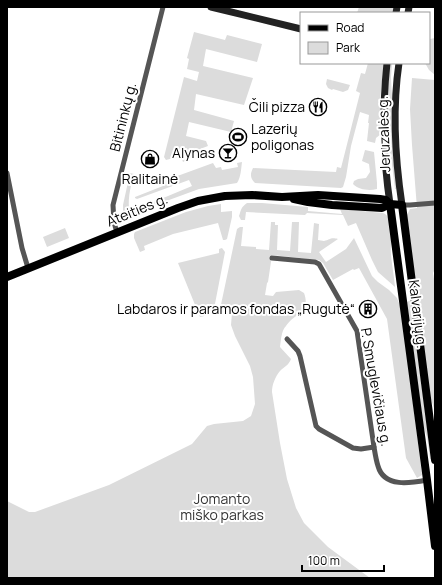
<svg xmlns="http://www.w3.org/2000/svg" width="442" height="585" font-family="Manrope,sans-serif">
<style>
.green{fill:#dcdcdc}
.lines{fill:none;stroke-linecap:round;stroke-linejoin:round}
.street{stroke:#555;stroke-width:5}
.secondary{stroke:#222;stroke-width:7}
.primary{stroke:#000;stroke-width:8}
.labels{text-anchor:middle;stroke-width:4;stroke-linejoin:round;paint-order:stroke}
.poi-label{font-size:14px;fill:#000;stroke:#fff;text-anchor:end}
.street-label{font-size:14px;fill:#000;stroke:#fff}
.park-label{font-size:14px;fill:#333;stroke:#fff}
</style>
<rect width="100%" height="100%" fill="#fff"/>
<g class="green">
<path d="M 359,7 L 395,7 L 393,13 L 357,13 Z"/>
<path d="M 194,32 L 225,40 L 227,35 L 262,44 L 257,62 L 206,49 L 203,66 L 253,78 L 244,105 L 196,94 L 194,110 L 234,121 L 231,132 L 189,122 L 186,136 L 206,141 L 208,146 L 184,155 L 185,161 L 183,162 L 181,156 L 166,160 L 164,157 L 184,77 L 197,81 L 199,72 L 187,69 L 189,59 L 187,58 Z"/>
<path d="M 435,38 L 435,75 L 429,70 L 425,63 L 429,63 L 429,40 L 430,39 Z"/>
<path d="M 368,63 L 384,63 L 380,100 L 381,134 L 376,138 L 375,143 L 367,141 L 369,123 L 368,123 L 369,115 L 360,112 L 351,146 L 346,177 L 343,187 L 341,188 L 255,183 C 250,178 250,174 253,168 L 336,172 L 337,167 L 341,168 L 360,93 L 356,91 L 361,73 L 365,74 Z"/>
<path d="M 390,63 L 392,63 L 391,77 L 392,98 L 392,142 L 396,189 L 395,189 L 392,165 L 387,142 L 387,102 Z"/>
<path d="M 412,78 L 435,80 L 435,269 L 433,273 L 434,279 L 435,279 L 435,414 L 434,408 L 429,394 L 407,215 L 410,209 L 417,208 L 412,145 L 410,109 Z"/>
<path d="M 327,79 L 350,85 L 348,90 L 343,92 L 333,89 L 332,90 L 328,88 L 326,84 Z"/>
<path d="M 365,150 L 374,152 L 377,183 L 377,189 C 369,191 359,190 353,184 L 354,181 L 358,179 L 366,178 L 370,172 L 369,164 L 362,161 Z"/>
<path d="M 242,162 C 241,169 241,177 237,183 L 199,189 L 169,200 L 125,218 L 123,217 L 123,205 L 130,173 L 134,174 C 131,185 128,196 129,208 L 131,208 L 132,211 L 192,186 L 189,180 L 137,199 L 135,198 L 135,197 L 163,186 L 161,182 L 213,163 L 216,168 L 221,167 L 222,170 L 238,167 L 237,163 Z"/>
<path d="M 247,203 L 262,203 L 308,207 L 308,211 L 342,214 L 340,209 L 383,213 C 386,214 388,216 389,220 C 393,231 390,243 391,255 C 392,265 394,276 395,287 L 378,272 L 372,260 L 356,223 L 348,226 L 343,215 L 307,213 L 305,215 L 246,212 L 245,220 L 241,220 L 239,216 C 241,210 241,207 247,203 Z"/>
<path d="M 221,204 L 221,212 L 232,211 L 232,217 L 227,239 L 225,240 L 223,240 L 218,223 L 173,234 L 144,246 L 145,250 L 140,252 L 134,238 L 134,234 L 135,232 L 186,212 L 208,206 Z"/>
<path d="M 271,222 L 275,222 L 275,225 L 278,225 L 277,250 L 290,251 L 292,222 L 299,222 L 298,252 L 311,253 L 314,223 L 319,224 L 318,240 C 320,240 322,241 324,241 C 330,240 330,237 338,239 L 319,252 L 326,262 L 346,249 L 354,238 L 372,276 L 378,282 L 389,290 L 397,298 L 401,308 L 417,435 L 422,475 L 417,478 L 406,458 L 387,319 L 359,268 L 354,270 L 353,269 L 333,280 L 323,263 L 319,260 L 272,255 L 268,282 L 267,283 L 265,295 L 273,296 L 276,292 L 299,290 L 304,293 C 311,312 295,313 286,326 C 281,331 281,341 280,347 L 291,359 C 289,365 284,367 280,371 C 275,377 272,385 272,392 L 280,443 L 287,479 L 296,508 L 304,523 L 328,547 L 370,578 L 7,578 L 7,501 L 29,512 L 35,512 L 109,485 L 192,444 L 207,426 L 214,424 L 243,421 L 251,416 L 255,404 L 253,377 L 250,366 L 235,336 L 231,325 L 232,313 L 219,314 L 237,229 L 240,227 L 243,227 L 241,246 L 256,247 L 256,249 L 269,250 Z"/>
<path d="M 65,228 L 69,238 L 47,247 L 43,237 Z"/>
<path d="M 222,248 L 225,252 L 214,309 C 211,314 206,316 200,317 L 178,263 L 219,253 L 219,249 Z"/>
<path d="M 409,301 L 411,302 L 431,459 L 430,459 L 427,437 L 423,425 L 407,302 Z"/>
</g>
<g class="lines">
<g class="street">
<path d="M 7,173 L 22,248 L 28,268"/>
<path d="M 402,205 L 410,205 L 435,203"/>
<path d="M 117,232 L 114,223 L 113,205 L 163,7"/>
<path d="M 272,258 L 315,262 L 319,264 L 357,331 L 374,447 C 375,453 376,460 378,466 C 384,488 411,483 427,480"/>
<path d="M 287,339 L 298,351 L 300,356 L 316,426 L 319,429 L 353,448 L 361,449 L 374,447"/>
</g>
<g class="secondary">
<path d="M 211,7 L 301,29"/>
<path d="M 396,13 L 397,7"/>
<path d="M 408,13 L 409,7"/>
<path d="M 387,63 C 382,110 383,157 390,204"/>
<path d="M 399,63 C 392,110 395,158 402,205"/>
</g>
<g class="primary">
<path d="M 294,199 L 308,202 L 332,205 L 382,208 L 390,204"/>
<path d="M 390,204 L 427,480 L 435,546"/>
<path d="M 7,277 L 178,208 L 198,201 L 225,196 L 252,195 L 282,197 L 318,195 L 380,199 L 386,200 L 390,204 L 402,205 L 435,460"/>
</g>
</g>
<defs>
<symbol id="restaurant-ring" viewBox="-11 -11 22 22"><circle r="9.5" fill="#fff" stroke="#000" stroke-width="1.5"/><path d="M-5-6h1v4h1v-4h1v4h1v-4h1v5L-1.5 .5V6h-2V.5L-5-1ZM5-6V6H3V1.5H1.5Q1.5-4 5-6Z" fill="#000"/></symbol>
<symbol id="stadium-ring" viewBox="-11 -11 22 22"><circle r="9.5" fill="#fff" stroke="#000" stroke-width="1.5"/><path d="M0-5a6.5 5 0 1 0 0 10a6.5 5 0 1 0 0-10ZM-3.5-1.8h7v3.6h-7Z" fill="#000"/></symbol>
<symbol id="bar-ring" viewBox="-11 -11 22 22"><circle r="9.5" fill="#fff" stroke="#000" stroke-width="1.5"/><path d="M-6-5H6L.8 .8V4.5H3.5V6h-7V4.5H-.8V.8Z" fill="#000"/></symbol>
<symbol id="shop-ring" viewBox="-11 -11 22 22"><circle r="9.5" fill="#fff" stroke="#000" stroke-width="1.5"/><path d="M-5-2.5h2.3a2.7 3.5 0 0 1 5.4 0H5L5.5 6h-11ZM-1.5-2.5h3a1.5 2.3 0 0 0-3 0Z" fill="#000"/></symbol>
<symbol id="building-ring" viewBox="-11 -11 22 22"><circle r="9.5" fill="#fff" stroke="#000" stroke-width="1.5"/><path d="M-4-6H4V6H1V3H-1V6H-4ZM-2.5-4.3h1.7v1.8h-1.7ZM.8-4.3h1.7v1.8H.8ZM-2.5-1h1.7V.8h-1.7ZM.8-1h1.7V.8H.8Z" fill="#000"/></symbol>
</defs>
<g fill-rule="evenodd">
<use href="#restaurant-ring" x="308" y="97" width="20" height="20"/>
<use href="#stadium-ring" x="228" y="127" width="20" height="20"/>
<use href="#bar-ring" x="218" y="143" width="20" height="20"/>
<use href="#shop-ring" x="140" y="149" width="20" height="20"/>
<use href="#building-ring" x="358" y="299" width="20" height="20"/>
</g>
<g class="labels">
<g class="poi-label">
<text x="305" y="112">Čili pizza</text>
<text x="251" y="134" text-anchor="start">Lazerių<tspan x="251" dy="16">poligonas</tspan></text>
<text x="215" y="158">Alynas</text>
<text x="150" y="184" text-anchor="middle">Ralitainė</text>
<text x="355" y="314">Labdaros ir paramos fondas „Rugutė“</text>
</g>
<g class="street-label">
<text transform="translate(123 117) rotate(-76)" y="5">Bitininkų g.</text>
<text transform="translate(384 134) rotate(-92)" y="5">Jeruzalės g.</text>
<text transform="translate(137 210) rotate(-22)" y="5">Ateities g.</text>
<text transform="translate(418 314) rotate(83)" y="5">Kalvarijų g.</text>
<text transform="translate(376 387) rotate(80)" y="5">P. Smuglevičiaus g.</text>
</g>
<g class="park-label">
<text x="222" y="504">Jomanto<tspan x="222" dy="16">miško parkas</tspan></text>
</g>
</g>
<rect width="442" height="585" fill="none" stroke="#000000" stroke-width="16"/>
<rect x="300" y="12" width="130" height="52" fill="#ffffff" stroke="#999999"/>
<rect x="308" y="25" width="20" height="6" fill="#000000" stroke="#999999"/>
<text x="336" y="32" font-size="12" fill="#000000">Road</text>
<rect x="308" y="42" width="20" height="12" fill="#dcdcdc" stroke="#999999"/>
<text x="336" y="52" font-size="12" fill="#000000">Park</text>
<path d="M302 565v6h82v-6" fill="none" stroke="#000000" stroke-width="2"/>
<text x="308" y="565" font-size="12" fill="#000000" stroke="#ffffff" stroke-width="3" paint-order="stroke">100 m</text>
</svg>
